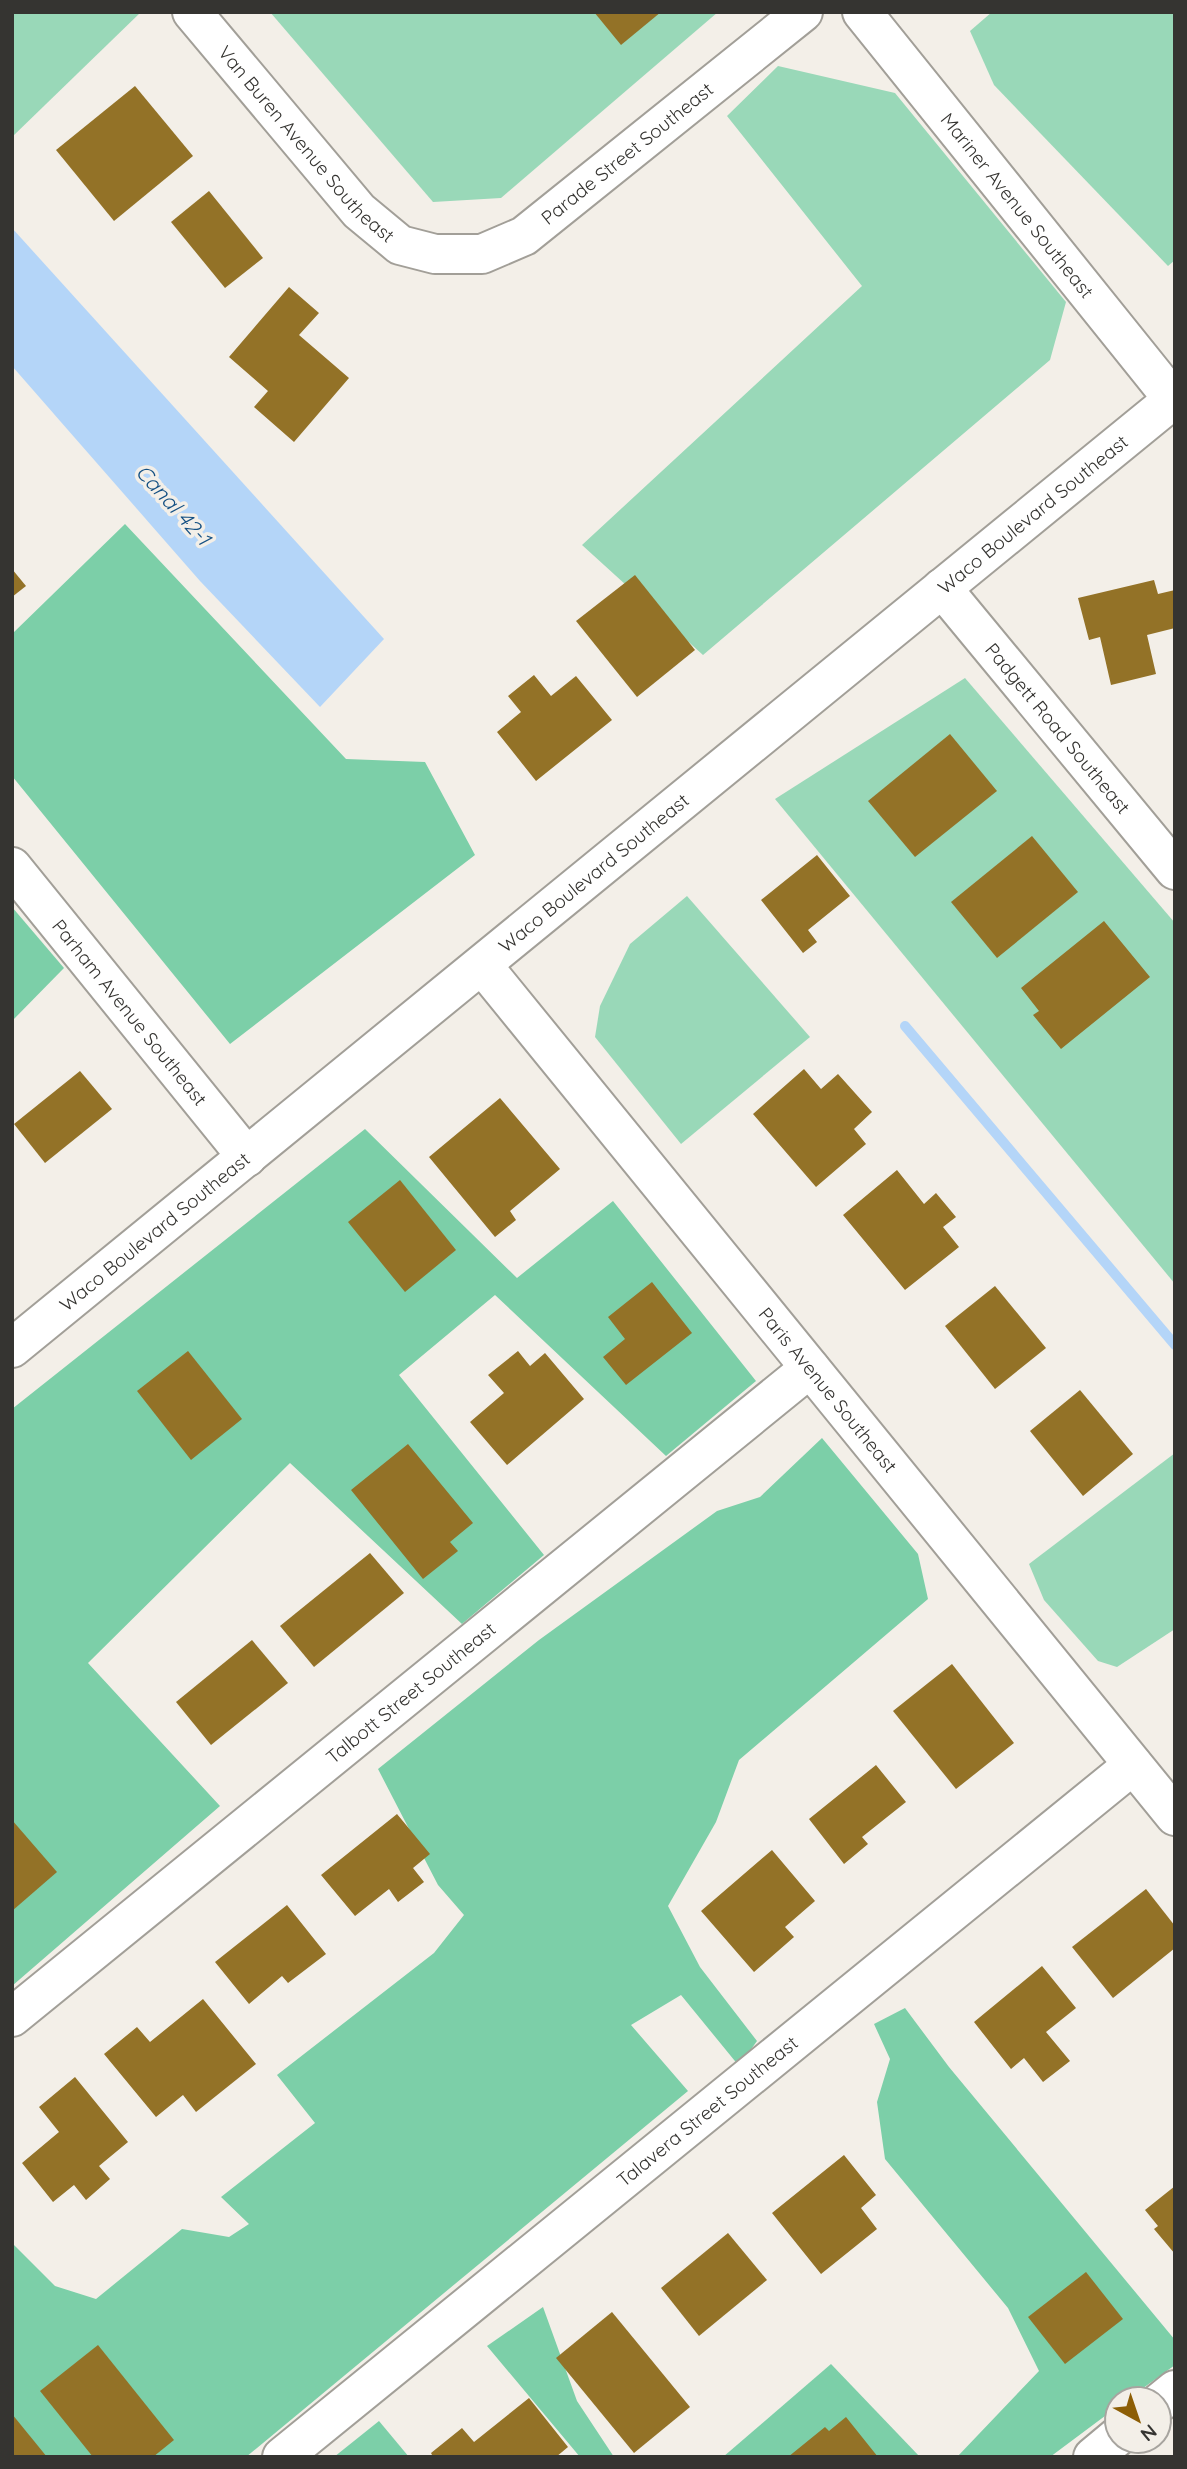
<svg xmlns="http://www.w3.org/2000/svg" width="1187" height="2469" font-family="Quicksand,sans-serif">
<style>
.green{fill:#99d8b8}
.forest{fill:#7ccfa8}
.water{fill:#b4d5f8}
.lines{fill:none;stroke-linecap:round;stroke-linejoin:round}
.stream{stroke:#b4d5f8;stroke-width:10}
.building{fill:#937227}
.minor-casing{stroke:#a29f98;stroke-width:42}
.minor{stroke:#fff;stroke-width:38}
.labels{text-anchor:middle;stroke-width:7;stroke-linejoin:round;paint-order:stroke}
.street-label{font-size:19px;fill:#353431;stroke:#f3efe8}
.water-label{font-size:21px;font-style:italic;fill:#145083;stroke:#f3efe8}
</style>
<rect width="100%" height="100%" fill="#f3efe8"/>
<g class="green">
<path d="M 12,12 L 141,12 L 12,137 Z"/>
<path d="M 270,12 L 718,12 L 501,198 L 433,202 Z"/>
<path d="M 992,12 L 1175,12 L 1175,260 L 1168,266 L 994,85 L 970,31 Z"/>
<path d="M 778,66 L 895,93 L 1066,302 L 1050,360 L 703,655 L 582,545 L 862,286 L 727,116 Z"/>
<path d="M 965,678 L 1175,923 L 1175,1284 L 775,799 Z"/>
<path d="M 687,896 L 810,1037 L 681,1144 L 595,1037 L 600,1006 L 630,944 Z"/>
<path d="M 1175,1453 L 1175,1629 L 1117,1667 L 1098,1661 L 1044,1600 L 1029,1564 Z"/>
</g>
<g class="forest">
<path d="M 125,524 L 346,759 L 425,762 L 475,855 L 230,1044 L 12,776 L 12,634 Z"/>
<path d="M 12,907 L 64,968 L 12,1021 Z"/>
<path d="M 365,1129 L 517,1278 L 613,1201 L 756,1381 L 666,1456 L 495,1295 L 399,1375 L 544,1555 L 462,1624 L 290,1463 L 88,1663 L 220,1806 L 12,1986 L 12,1409 Z"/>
<path d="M 822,1438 L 918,1554 L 928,1599 L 739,1760 L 716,1822 L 668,1906 L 700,1967 L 757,2041 L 739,2066 L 681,1995 L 631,2025 L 688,2091 L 246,2457 L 12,2457 L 12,2243 L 55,2286 L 96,2299 L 182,2229 L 229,2237 L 249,2224 L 221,2197 L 315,2123 L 277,2075 L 434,1953 L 464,1915 L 438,1885 L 378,1769 L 539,1640 L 717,1511 L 760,1497 Z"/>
<path d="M 905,2008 L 949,2067 L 1175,2340 L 1175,2365 L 1128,2399 L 1117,2399 L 1117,2407 L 1050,2457 L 957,2457 L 1039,2371 L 1008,2308 L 885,2159 L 877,2102 L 890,2059 L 874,2024 Z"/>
<path d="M 543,2307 L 577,2401 L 614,2457 L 580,2457 L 487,2346 Z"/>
<path d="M 831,2364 L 920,2457 L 723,2457 Z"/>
<path d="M 379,2421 L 409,2457 L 334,2457 Z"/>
</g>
<path class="water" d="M 12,228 L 384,639 L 320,707 L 200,581 L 12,366 Z"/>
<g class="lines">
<path class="stream" d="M 905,1026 L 1175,1345"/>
</g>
<g class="building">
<path d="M 594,12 L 661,12 L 621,45 Z"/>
<path d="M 135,86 L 193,156 L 114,221 L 56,150 Z"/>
<path d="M 209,191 L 263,258 L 225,288 L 171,222 Z"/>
<path d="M 289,287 L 319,313 L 299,335 L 349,378 L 294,442 L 254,407 L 268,391 L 229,357 Z"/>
<path d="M 12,569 L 26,586 L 12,597 Z"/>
<path d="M 635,575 L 695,650 L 637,697 L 576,621 Z"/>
<path d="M 1154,580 L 1158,594 L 1175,590 L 1175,628 L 1147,635 L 1156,674 L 1111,685 L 1100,637 L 1089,640 L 1078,598 Z"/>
<path d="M 534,675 L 551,696 L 576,676 L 612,720 L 536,781 L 497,732 L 521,712 L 508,696 Z"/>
<path d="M 950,734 L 997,791 L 915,857 L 868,801 Z"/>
<path d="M 1032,836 L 1078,892 L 997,958 L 951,902 Z"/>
<path d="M 817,855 L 850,896 L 808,930 L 817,942 L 803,953 L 761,900 Z"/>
<path d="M 1104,921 L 1150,977 L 1061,1049 L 1033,1015 L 1039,1011 L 1021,988 Z"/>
<path d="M 804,1069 L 821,1089 L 838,1074 L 872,1112 L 854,1129 L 866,1144 L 816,1187 L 753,1114 Z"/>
<path d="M 80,1071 L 112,1109 L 45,1163 L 14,1124 Z"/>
<path d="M 500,1098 L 560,1169 L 510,1211 L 516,1220 L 495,1237 L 429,1157 Z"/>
<path d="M 897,1170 L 924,1204 L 936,1193 L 956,1217 L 943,1227 L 959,1247 L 905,1290 L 843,1215 Z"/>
<path d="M 400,1180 L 456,1250 L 405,1292 L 348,1222 Z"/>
<path d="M 652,1282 L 692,1333 L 626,1385 L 603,1357 L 625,1339 L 608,1317 Z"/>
<path d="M 995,1286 L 1046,1348 L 995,1389 L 945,1326 Z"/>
<path d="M 188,1351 L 242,1419 L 191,1460 L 137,1391 Z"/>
<path d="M 518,1351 L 530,1366 L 545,1353 L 584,1399 L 507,1465 L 470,1422 L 504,1393 L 488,1375 Z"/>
<path d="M 1080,1390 L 1133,1454 L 1083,1496 L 1030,1431 Z"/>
<path d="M 408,1444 L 473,1523 L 450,1542 L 458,1551 L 423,1579 L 351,1490 Z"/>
<path d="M 370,1553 L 404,1593 L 314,1667 L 280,1626 Z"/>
<path d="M 252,1640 L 288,1683 L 211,1745 L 176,1702 Z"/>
<path d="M 952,1664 L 1014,1743 L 956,1789 L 893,1711 Z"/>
<path d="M 876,1765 L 906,1802 L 862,1837 L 868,1844 L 844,1864 L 809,1819 Z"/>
<path d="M 397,1814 L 430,1854 L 413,1868 L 424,1882 L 398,1902 L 389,1889 L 355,1916 L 321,1875 Z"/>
<path d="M 12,1820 L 57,1872 L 12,1911 Z"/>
<path d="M 772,1850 L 815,1901 L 785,1927 L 794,1937 L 754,1972 L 701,1911 Z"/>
<path d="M 1146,1889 L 1175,1926 L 1175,1948 L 1113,1998 L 1072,1947 Z"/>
<path d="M 287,1905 L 326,1954 L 288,1983 L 282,1976 L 249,2004 L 215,1962 Z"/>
<path d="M 1042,1966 L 1076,2008 L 1046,2032 L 1070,2061 L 1043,2082 L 1024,2058 L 1011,2069 L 974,2022 Z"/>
<path d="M 203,1999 L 256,2064 L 196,2112 L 183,2095 L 156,2117 L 104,2054 L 137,2027 L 150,2042 Z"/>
<path d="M 75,2077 L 128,2142 L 99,2166 L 110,2179 L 86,2200 L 74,2185 L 53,2202 L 22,2163 L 59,2132 L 39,2107 Z"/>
<path d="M 844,2155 L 876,2195 L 861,2208 L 877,2229 L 821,2274 L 772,2213 Z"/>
<path d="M 1175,2186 L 1175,2254 L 1154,2229 L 1158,2226 L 1145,2210 Z"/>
<path d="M 728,2233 L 767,2280 L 699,2336 L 661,2288 Z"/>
<path d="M 1086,2272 L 1123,2319 L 1065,2364 L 1028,2317 Z"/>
<path d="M 612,2312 L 690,2407 L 634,2453 L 556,2358 Z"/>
<path d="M 98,2345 L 174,2440 L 153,2457 L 93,2457 L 40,2391 Z"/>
<path d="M 529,2398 L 568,2447 L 556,2457 L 433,2457 L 431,2453 L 462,2428 L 474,2442 Z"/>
<path d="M 12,2414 L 47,2457 L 12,2457 Z"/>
<path d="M 846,2417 L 878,2457 L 788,2457 L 825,2427 L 829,2431 Z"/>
</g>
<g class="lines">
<defs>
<g id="minor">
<path id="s1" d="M 192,12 L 359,211 L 400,245 L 435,254 L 482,254 L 524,236 L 803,12"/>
<path id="s2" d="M 862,12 L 1173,399"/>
<path id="s3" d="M 942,588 L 1175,870"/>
<path id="s4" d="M 12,867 L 247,1157"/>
<path id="s5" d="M 482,965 L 1175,1816"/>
<path id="s6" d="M 12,1348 L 1175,398"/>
<path id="s7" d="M 12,2017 L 810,1368"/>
<path d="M 1159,2403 L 1175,2390"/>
<path id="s8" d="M 282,2457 L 1133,1765"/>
<path d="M 1093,2457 L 1117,2437"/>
</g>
</defs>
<use href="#minor" class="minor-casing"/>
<use href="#minor" class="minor"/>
</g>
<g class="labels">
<g class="street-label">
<text dy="7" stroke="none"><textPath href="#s1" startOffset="175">Van Buren Avenue Southeast</textPath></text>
<text dy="7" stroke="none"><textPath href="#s1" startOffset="574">Parade Street Southeast</textPath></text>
<text dy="7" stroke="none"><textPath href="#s2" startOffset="248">Mariner Avenue Southeast</textPath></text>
<text dy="7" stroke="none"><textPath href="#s6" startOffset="1318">Waco Boulevard Southeast</textPath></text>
<text dy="7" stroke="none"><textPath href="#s3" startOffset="182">Padgett Road Southeast</textPath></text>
<text dy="7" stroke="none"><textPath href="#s6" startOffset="751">Waco Boulevard Southeast</textPath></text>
<text dy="7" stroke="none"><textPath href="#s4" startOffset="187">Parham Avenue Southeast</textPath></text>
<text dy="7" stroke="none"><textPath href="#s6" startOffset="184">Waco Boulevard Southeast</textPath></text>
<text dy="7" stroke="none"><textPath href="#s5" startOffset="548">Paris Avenue Southeast</textPath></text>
<text dy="7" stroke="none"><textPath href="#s7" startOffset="514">Talbott Street Southeast</textPath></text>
<text dy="7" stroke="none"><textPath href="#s8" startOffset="548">Talavera Street Southeast</textPath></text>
</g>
<g class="water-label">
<text transform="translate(173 505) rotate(48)" y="7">Canal 42-1</text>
</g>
</g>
<rect width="1187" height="2469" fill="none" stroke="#353431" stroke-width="28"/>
<g transform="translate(1138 2420) rotate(140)"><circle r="33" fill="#f3efe8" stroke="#a7a49f" stroke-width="2"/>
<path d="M0-5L12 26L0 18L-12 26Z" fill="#8d5e06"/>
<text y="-10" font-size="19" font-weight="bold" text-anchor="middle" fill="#353431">N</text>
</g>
</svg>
